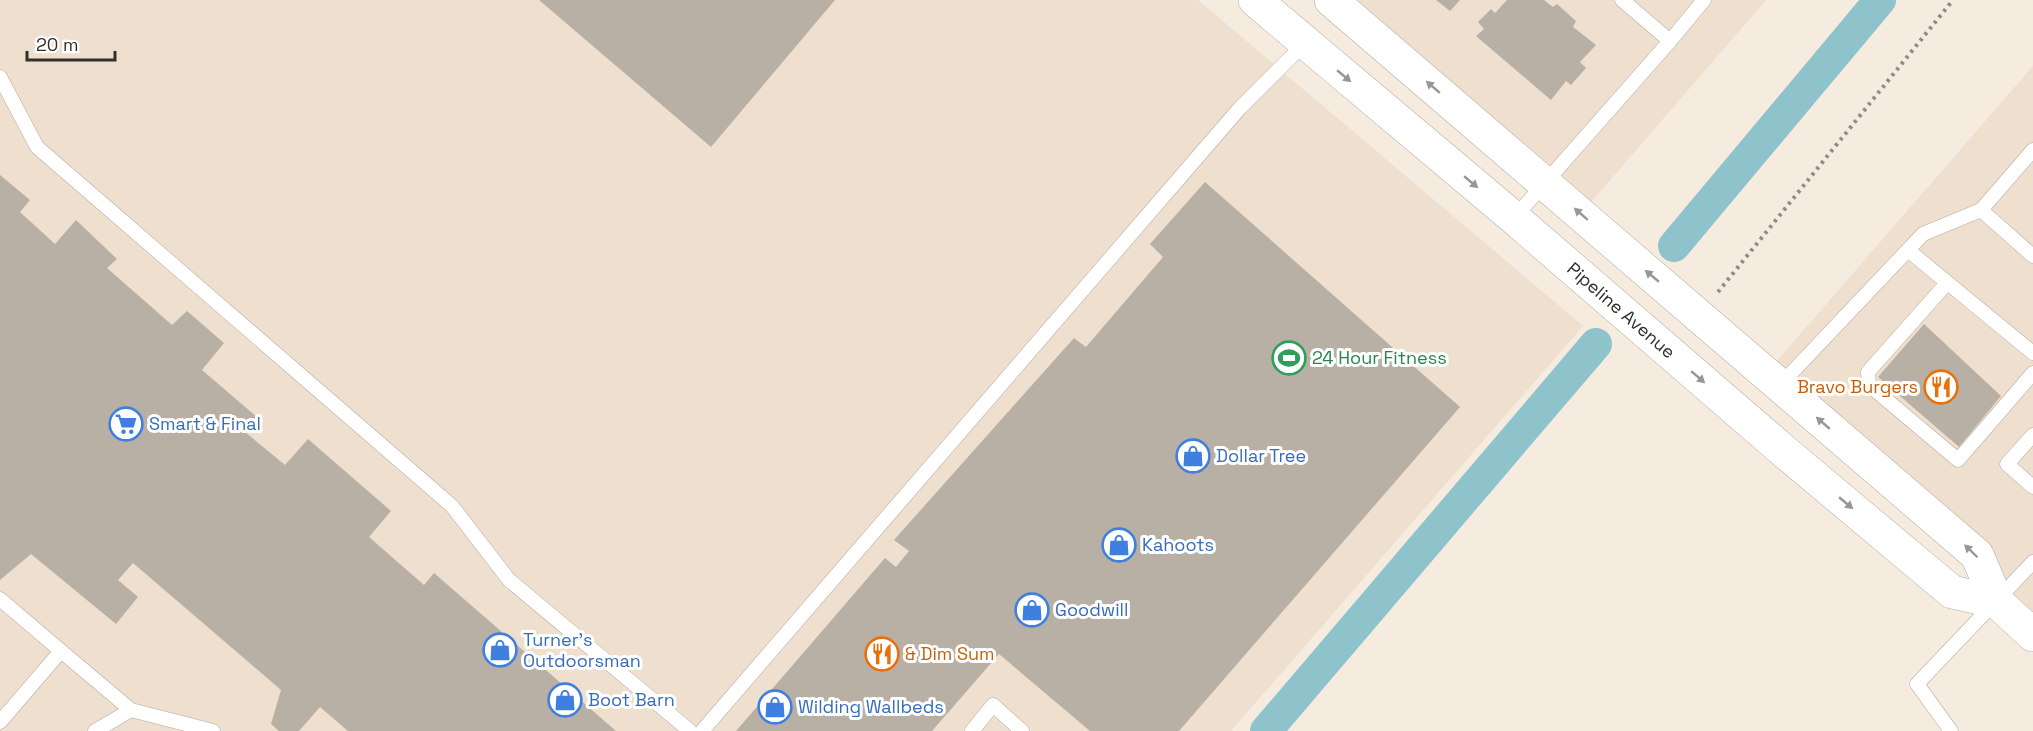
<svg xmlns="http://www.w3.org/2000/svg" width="2033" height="731" font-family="'Space Grotesk',sans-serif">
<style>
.built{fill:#eedfce}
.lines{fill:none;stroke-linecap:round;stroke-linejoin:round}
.canal{stroke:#8ec3cc;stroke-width:32}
.building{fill:#b9b0a5}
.service-casing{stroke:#b5aca1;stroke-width:15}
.secondary-casing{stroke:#b5aca1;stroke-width:34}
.path{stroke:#918b83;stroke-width:4;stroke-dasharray:3 4.5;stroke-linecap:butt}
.service{stroke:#fff;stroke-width:14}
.secondary{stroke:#fff;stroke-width:33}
.oneway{fill:#989794}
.labels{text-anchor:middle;stroke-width:6;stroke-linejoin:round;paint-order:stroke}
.street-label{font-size:18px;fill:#322f2a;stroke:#fff}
.leisure-label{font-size:18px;fill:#27864d;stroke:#fff;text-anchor:start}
.food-label{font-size:18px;fill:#c56008;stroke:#fff;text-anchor:end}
.shop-label{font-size:18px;fill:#366cbe;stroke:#fff;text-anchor:start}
</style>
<rect width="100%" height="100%" fill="#f5ebdf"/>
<g class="built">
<path d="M 0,0 L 1198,0 L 1583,326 L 1231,731 L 0,731 Z"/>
<path d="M 1312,0 L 1766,0 L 1573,223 Z"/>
<path d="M 2033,66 L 2033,618 L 1756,385 Z"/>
</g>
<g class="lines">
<g class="canal">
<path d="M 1674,246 L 1880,0"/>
<path d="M 1266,731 L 1596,344"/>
</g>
</g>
<g class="building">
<path d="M 539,0 L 835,0 L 711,147 Z"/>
<path d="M 1436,0 L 1460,0 L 1450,11 Z"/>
<path d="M 1507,0 L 1544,0 L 1553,7 L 1557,4 L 1576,21 L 1573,27 L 1596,45 L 1580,62 L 1586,68 L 1571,85 L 1566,81 L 1551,100 L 1476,36 L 1484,29 L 1478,22 L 1491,9 L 1495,13 Z"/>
<path d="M 0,175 L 30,200 L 20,212 L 55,244 L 76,220 L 117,259 L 107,268 L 172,325 L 187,311 L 224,343 L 202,370 L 257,417 L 245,432 L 285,465 L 308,439 L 391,511 L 369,537 L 424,585 L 434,573 L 616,731 L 348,731 L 320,707 L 299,731 L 279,731 L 271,724 L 281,690 L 133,563 L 118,580 L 138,597 L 116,624 L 31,554 L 0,580 Z"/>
<path d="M 1205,182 L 1460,407 L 1179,731 L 1090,731 L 999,654 L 932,731 L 736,731 L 885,558 L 896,567 L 909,551 L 894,540 L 1074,338 L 1086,347 L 1163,257 L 1150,244 Z"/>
<path d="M 1924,324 L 2001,396 L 1959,447 L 1878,377 Z"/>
</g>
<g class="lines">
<defs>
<g id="service">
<path d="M 1670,41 L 1704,0"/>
<path d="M 0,77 L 37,147 L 452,506 L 509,580 L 690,731"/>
<path d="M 1981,210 L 2033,256"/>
<path d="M 1514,218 L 1670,41 L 1622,0"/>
<path d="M 1909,251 L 2033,353"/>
<path d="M 1947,283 L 1868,372 L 1869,385 L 1958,460 L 2033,373"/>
<path d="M 1781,384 L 1923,234 L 1981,210 L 2033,150"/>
<path d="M 2033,435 L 2007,464 L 2033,487"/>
<path d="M 0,599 L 61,651"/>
<path d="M 0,722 L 61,651 L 131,710"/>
<path d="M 95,731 L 131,710 L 213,731"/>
<path d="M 702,731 L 1239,109 L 1305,43"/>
<path d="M 972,731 L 993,705 L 1022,731"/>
<path d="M 1951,731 L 1917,684 L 2033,562"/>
</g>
<g id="secondary">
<path id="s1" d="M 1255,0 L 1514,218 L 1786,453 L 1952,592 L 1997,602"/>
<path d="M 1331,0 L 1977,555 L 1997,602 L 2033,635"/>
</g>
</defs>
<use href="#service" class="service-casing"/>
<use href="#secondary" class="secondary-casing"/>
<path class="path" d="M 1718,292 L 1953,0"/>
<use href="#service" class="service"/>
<use href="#secondary" class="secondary"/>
</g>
<defs><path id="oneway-solid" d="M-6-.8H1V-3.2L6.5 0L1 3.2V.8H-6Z" transform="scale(1.5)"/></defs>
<g class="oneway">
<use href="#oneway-solid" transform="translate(1344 76) rotate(40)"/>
<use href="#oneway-solid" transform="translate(1433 87) rotate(-139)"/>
<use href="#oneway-solid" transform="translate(1471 182) rotate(40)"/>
<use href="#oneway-solid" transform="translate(1581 214) rotate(-139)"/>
<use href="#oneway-solid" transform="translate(1652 276) rotate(-140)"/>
<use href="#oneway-solid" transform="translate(1698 377) rotate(41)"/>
<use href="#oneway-solid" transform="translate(1823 423) rotate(-139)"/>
<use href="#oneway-solid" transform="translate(1846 503) rotate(40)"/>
<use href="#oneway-solid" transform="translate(1971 551) rotate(-136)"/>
</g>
<defs>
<symbol id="stadium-ring" viewBox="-11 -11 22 22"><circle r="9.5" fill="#fff" stroke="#2e9e5b" stroke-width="1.5"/><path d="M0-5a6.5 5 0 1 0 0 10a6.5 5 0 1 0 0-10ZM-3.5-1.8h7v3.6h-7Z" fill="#2e9e5b"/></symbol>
<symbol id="restaurant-ring" viewBox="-11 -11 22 22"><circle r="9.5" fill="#fff" stroke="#e8710a" stroke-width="1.5"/><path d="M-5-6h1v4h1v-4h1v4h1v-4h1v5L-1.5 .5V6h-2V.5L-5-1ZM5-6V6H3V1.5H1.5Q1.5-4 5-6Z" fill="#e8710a"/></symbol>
<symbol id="supermarket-ring" viewBox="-11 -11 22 22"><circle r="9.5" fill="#fff" stroke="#3f7fe0" stroke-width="1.5"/><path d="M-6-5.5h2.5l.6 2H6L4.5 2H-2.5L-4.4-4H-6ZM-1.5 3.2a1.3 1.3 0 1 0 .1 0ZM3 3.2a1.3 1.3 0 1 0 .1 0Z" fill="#3f7fe0"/></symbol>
<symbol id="shop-ring" viewBox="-11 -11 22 22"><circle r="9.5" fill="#fff" stroke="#3f7fe0" stroke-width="1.5"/><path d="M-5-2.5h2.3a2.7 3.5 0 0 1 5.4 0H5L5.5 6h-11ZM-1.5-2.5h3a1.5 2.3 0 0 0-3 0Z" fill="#3f7fe0"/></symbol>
</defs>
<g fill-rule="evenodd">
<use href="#stadium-ring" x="1270" y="339" width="38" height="38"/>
<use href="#restaurant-ring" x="1922" y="368" width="38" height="38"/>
<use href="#supermarket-ring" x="107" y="405" width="38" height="38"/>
<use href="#shop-ring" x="1174" y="437" width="38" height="38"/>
<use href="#shop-ring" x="1100" y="526" width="38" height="38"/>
<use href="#shop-ring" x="1013" y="591" width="38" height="38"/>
<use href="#shop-ring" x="481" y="631" width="38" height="38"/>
<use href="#restaurant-ring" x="863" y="635" width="38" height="38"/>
<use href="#shop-ring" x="546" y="681" width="38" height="38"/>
<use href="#shop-ring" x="756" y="688" width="38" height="38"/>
</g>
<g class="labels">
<g class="street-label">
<text dy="6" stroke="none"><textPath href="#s1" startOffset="480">Pipeline Avenue</textPath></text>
</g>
<g class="leisure-label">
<text x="1312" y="364">24 Hour Fitness</text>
</g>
<g class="food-label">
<text x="1918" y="393">Bravo Burgers</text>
<text x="905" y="660" text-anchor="start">&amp; Dim Sum</text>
</g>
<g class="shop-label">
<text x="149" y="430">Smart &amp; Final</text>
<text x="1216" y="462">Dollar Tree</text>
<text x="1142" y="551">Kahoots</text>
<text x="1055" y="616">Goodwill</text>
<text x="523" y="646">Turner's<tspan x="523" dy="21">Outdoorsman</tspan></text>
<text x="588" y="706">Boot Barn</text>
<text x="798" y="713">Wilding Wallbeds</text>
</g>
</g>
<path d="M27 51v9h88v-9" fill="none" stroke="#322f2a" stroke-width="3"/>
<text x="36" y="51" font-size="18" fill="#322f2a" stroke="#ffffff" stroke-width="4.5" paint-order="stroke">20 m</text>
</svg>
